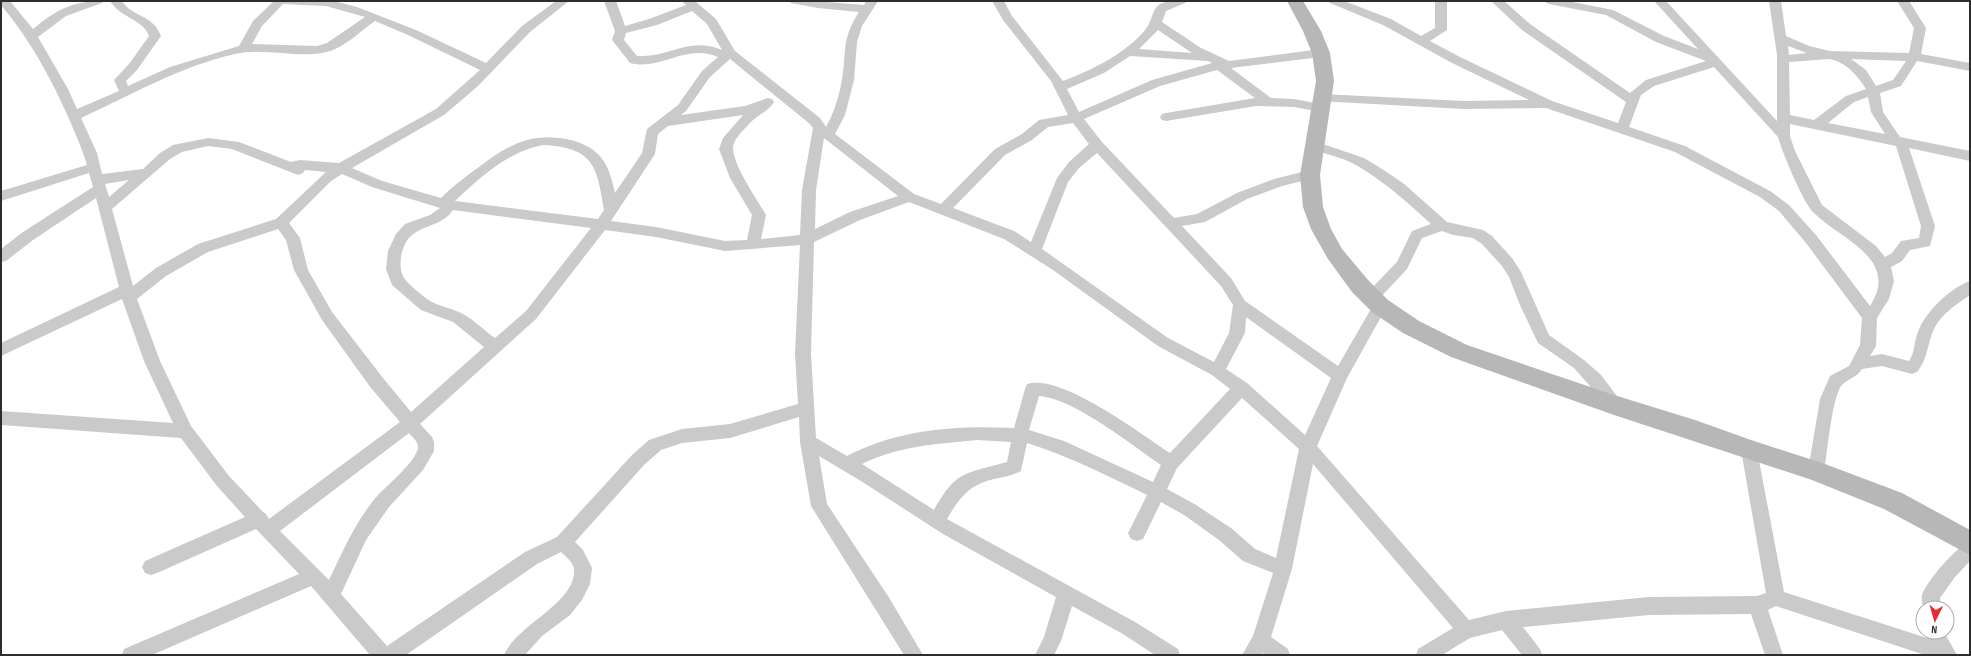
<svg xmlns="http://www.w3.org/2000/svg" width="1971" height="656" font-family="'Sofia Sans Condensed',sans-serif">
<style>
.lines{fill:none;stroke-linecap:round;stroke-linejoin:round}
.street{fill:#cacaca;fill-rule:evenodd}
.secondary{fill:#b7b7b7;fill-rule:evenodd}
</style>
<rect width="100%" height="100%" fill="#fff"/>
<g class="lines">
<g class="street">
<path d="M 1,1 L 10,1 L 33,29 C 57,9 73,1 104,1 L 102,3 L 66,16 L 38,37 L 68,89 L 77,109 L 119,91 L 114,80 L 129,64 L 149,36 C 143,19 122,19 110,1 L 122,1 C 133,18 153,14 161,36 L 137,70 L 126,81 L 128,86 L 170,67 L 239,46 L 253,21 L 274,1 L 334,1 L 357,7 L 416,30 L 486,63 L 522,26 L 556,1 L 569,1 L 530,32 L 478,86 L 444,115 L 352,168 L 382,181 L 441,198 C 453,186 466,176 479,167 C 509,144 533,131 571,140 C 601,148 609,164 615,193 L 642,153 L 647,129 L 678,105 L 702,71 L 718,57 C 686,43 661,71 630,63 L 612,40 L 615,31 L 604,1 L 616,1 L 625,26 L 649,19 L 686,5 L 682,1 L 695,1 L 716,19 L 735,51 L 820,118 L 826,127 C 834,113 839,96 842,80 C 847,50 841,40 859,12 L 818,8 L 791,3 L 789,1 L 815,1 L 864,5 L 866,1 L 878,1 L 862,26 L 857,42 L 854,80 L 845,115 L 835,134 L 914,194 L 941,204 L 995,149 L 1022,134 L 1039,120 L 1068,115 L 1051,81 L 1003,20 L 992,1 L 1004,1 L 1012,16 L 1063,81 C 1092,70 1125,54 1145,30 C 1152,23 1151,10 1160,4 C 1168,0 1178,1 1187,1 L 1185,3 L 1166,11 L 1162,22 L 1201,48 L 1229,61 L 1321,49 L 1325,50 L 1327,53 L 1321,57 L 1231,68 L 1271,98 L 1294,99 L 1325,105 L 1327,108 L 1325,111 L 1321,112 L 1294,107 L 1256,106 L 1166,121 L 1162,120 L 1160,117 L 1162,114 L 1166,113 L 1255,98 L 1217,70 L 1160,86 L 1084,119 L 1102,142 L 1174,218 L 1197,214 L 1237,193 L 1274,179 L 1310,170 L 1315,172 L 1317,175 L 1315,178 L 1282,186 L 1247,199 L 1205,222 L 1182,226 L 1231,278 L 1245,301 L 1338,366 L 1375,302 L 1380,300 L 1385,302 L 1387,306 L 1347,378 L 1317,446 L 1469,620 L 1506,611 L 1649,597 L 1757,596 L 1766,593 L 1741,450 L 1743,445 L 1749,443 L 1755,445 L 1757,450 L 1784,592 L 1927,638 L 1925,632 L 1944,632 L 1957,655 L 1925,655 L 1776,606 L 1768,610 L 1783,655 L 1765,655 L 1751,614 L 1649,615 L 1523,627 L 1540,649 L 1542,655 L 1522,655 L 1502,630 L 1470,638 L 1442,655 L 1416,655 L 1418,649 L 1453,628 L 1313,464 L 1292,569 L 1271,637 L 1288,649 L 1290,655 L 1265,655 L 1263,653 L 1262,655 L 1242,655 L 1253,636 L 1273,573 L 1243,561 L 1219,540 L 1184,515 L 1161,502 L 1143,539 L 1137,541 L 1131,539 L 1128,533 L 1147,495 C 1108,476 1069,456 1027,443 L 1021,471 C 1012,476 1003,477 994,479 C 970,484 959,498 947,519 L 1135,622 L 1178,649 L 1180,655 L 1155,655 L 1123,634 L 1072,606 L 1061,641 L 1054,655 L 1035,655 L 1044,637 L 1056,597 L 943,534 L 861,481 L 819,456 L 827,504 L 888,596 L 923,655 L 904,655 L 811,506 L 800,442 L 799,417 L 730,438 L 682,443 L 661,450 L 644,465 L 575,542 L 583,550 L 592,568 L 590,584 L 582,600 L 570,615 L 542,636 L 525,655 L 504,655 C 517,624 577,603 574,569 C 573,562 566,557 561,552 L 537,564 L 406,655 L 370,655 L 311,586 L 152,655 L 122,655 L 124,649 L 299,574 L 256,529 L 157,573 L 151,575 L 145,573 L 142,567 L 145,561 L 245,517 L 217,486 L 181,438 L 1,425 L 1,411 L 173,423 L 144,361 L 122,299 L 1,356 L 1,343 L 119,287 L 96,198 L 33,240 L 6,261 L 1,262 L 1,249 L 23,232 L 93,187 L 89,173 L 1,201 L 1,191 L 87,165 C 83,150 76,136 70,121 C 51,78 31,41 1,5 ZM 283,4 L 326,6 L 365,17 L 327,43 L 317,46 L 252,44 L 262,26 ZM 692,11 L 707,24 L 722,50 C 687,36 670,58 637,56 L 624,40 L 626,33 L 657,25 ZM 375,21 L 408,35 L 480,70 L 436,109 L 339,163 L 300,160 L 291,162 L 239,142 L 208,138 L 173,145 L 160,153 L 143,169 L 102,174 L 97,153 L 81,118 C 131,95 181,66 235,54 C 267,46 306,62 335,49 C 349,43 362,30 375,21 ZM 1158,30 L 1192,53 L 1139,49 ZM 1130,56 L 1208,61 L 1212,63 L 1152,80 L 1079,112 L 1067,89 L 1104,73 ZM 730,59 L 810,124 L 813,128 L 802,190 L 800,235 L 761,239 L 766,215 C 757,199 734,167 733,149 C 732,140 744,130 749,124 C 756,116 769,111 774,102 L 772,99 L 768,98 L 745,106 L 681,115 L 686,111 L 710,77 ZM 743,115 L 723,138 L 719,149 L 730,178 L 752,215 L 747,240 L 725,241 L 656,227 L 611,221 L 655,154 L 658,134 L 668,126 ZM 1073,123 L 1089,144 L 1069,162 L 1057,178 L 1031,242 L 1014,231 L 953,208 L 1005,155 L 1032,140 L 1048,127 ZM 824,138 L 898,196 L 850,212 L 815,229 L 816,190 ZM 544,145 C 593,148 597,165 604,210 L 598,219 L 455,201 C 479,178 510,150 544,145 ZM 208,146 L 232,149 L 298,175 L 303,173 L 305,170 L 326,172 L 276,219 L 198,244 L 156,268 L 133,286 L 112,209 L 170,159 L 182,152 ZM 1097,153 L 1221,286 L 1233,305 L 1229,333 L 1214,362 L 1168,338 L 1042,249 L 1068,182 L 1079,168 ZM 342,174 L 372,187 L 440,208 L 430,215 L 405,224 L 396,234 L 388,251 L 386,269 L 392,285 L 421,310 L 453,322 L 484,347 L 411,412 L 383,378 L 332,312 L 308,270 L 300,238 L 289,223 L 331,181 ZM 129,180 L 109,197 L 105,184 ZM 909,202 L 1004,239 L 1053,270 L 1158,346 L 1212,375 L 1230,389 L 1170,453 C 1141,434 1061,373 1027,384 L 1025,389 L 1014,428 C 957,425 898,429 847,456 L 816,438 L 811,354 L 814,242 L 860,220 ZM 453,210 L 591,228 L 526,311 L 495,338 C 485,331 474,320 463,314 C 454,309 442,307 432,302 C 426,299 405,282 403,276 C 398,266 401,248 408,239 C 421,224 442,227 453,210 ZM 278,229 L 286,240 L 294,270 L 322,320 L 371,388 L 400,422 L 269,519 L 266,514 L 263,512 L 229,476 L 191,426 L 160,361 L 137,299 L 166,276 L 208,252 ZM 605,230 L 656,237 L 725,251 L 800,245 L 795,354 L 798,404 L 730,424 L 682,429 L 649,440 L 632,455 L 557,537 L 525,552 L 387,646 L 341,594 L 366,540 L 389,507 L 423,470 L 434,451 L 434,442 L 432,437 L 420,424 L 536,319 ZM 1246,317 L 1331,378 L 1305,435 L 1247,383 L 1226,369 L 1245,333 ZM 1039,396 C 1073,398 1132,445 1161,465 L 1153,482 L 1064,441 L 1029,430 ZM 1242,398 L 1299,449 L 1276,558 L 1255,549 L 1231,528 L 1196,505 L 1167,489 L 1177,468 ZM 409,433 C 412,437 419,442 418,448 C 416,461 388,485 378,495 C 356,520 343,551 329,580 L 280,531 ZM 977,440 L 1011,442 L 1007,462 C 966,474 957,469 934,510 L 862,464 C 898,446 937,444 977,440 Z"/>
<path d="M 1328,1 L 1344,1 L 1391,19 L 1421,36 L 1435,28 L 1435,1 L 1447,1 L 1447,30 L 1430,41 L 1460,57 L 1552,101 L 1618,123 L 1626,102 L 1522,30 L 1491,1 L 1504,1 L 1530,24 L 1630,93 L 1646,80 L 1706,61 L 1656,42 L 1606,15 L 1549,4 L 1543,1 L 1568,1 L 1613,10 L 1664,36 L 1698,49 L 1654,1 L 1666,1 L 1777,121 L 1777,55 L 1769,1 L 1781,1 L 1786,36 L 1809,46 L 1830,51 L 1909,53 L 1914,28 L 1897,1 L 1909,1 L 1926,28 L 1921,54 L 1970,63 L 1970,71 L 1917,61 L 1901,86 L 1880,93 L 1883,112 L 1900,137 L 1970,151 L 1970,161 L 1909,148 L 1935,226 L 1930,246 L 1910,250 L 1902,261 L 1891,267 L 1894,281 L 1889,299 L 1877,318 L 1876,346 L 1870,356 L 1882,354 L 1909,361 C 1915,353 1914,341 1918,332 C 1925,312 1950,288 1970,281 L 1970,295 C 1957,304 1941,314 1934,329 C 1927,344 1928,359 1917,372 L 1912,374 L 1882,366 L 1862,369 C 1857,378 1846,379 1841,386 C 1831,403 1828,450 1824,471 L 1822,476 L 1816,478 L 1810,476 L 1808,471 L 1820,399 L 1830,376 L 1849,366 L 1860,345 L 1862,318 L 1806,243 L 1779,211 L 1760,197 L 1675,152 L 1546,108 L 1464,109 L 1318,101 L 1316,98 L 1318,95 L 1322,94 L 1464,101 L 1529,100 L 1452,63 L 1383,25 L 1330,3 ZM 1788,46 L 1807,53 L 1789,55 ZM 1830,59 C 1847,63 1857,75 1866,89 L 1846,96 L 1814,120 L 1790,115 L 1789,62 ZM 1851,59 L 1906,61 L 1893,80 L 1876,86 L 1866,70 ZM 1714,67 L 1778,137 C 1782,152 1803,202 1813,212 C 1839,239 1901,258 1870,306 L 1816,235 L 1789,205 L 1770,191 L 1685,146 L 1629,127 L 1641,95 L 1654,86 ZM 1868,97 L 1871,112 L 1885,134 L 1828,123 L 1854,102 ZM 1790,124 L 1896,146 L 1921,226 L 1919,238 L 1901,241 L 1892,253 L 1885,257 L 1876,246 L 1822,205 L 1795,151 L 1790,136 Z"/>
<path d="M 1314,141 L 1364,158 L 1379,167 L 1403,183 L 1447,222 L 1483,230 L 1492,236 L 1512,258 L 1521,272 L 1549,335 L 1584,360 L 1601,375 L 1620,400 L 1622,405 L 1620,410 L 1614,412 L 1608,410 L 1589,385 L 1574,368 L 1538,343 L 1520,305 L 1509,277 L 1502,266 L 1482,244 L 1473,238 L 1453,235 L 1442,231 L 1422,238 L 1407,269 L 1377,301 L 1372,303 L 1367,301 L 1365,297 L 1367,293 L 1397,262 L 1412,231 L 1431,224 C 1407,202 1384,181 1356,165 C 1342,157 1324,154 1309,148 L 1307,145 L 1309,142 Z"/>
<path d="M 1970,541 L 1970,561 L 1955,577 L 1940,598 L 1941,608 L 1923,608 C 1923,604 1921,599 1922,595 C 1925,583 1958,545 1970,541 Z"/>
</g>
<path class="secondary" d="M 1287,1 L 1303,1 L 1321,31 L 1330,53 L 1334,81 L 1320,175 L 1323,207 L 1331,229 L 1342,249 L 1368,280 L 1388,300 L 1419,321 L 1467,345 L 1614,395 L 1695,420 L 1751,440 L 1825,464 L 1902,493 L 1970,530 L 1970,555 L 1884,509 L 1812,480 L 1614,415 L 1451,357 L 1403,333 L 1372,312 L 1352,292 L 1328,259 L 1311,229 L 1303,207 L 1300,175 L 1316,81 L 1312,53 L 1303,31 Z"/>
</g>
<rect width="1971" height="656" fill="none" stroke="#2d2d2d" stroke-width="4"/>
<g transform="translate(1935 620) rotate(185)"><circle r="19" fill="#ffffff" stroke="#ababab"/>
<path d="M0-3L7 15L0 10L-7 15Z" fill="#e42e34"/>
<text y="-6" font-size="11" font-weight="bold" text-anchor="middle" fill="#2d2d2d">N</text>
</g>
</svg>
